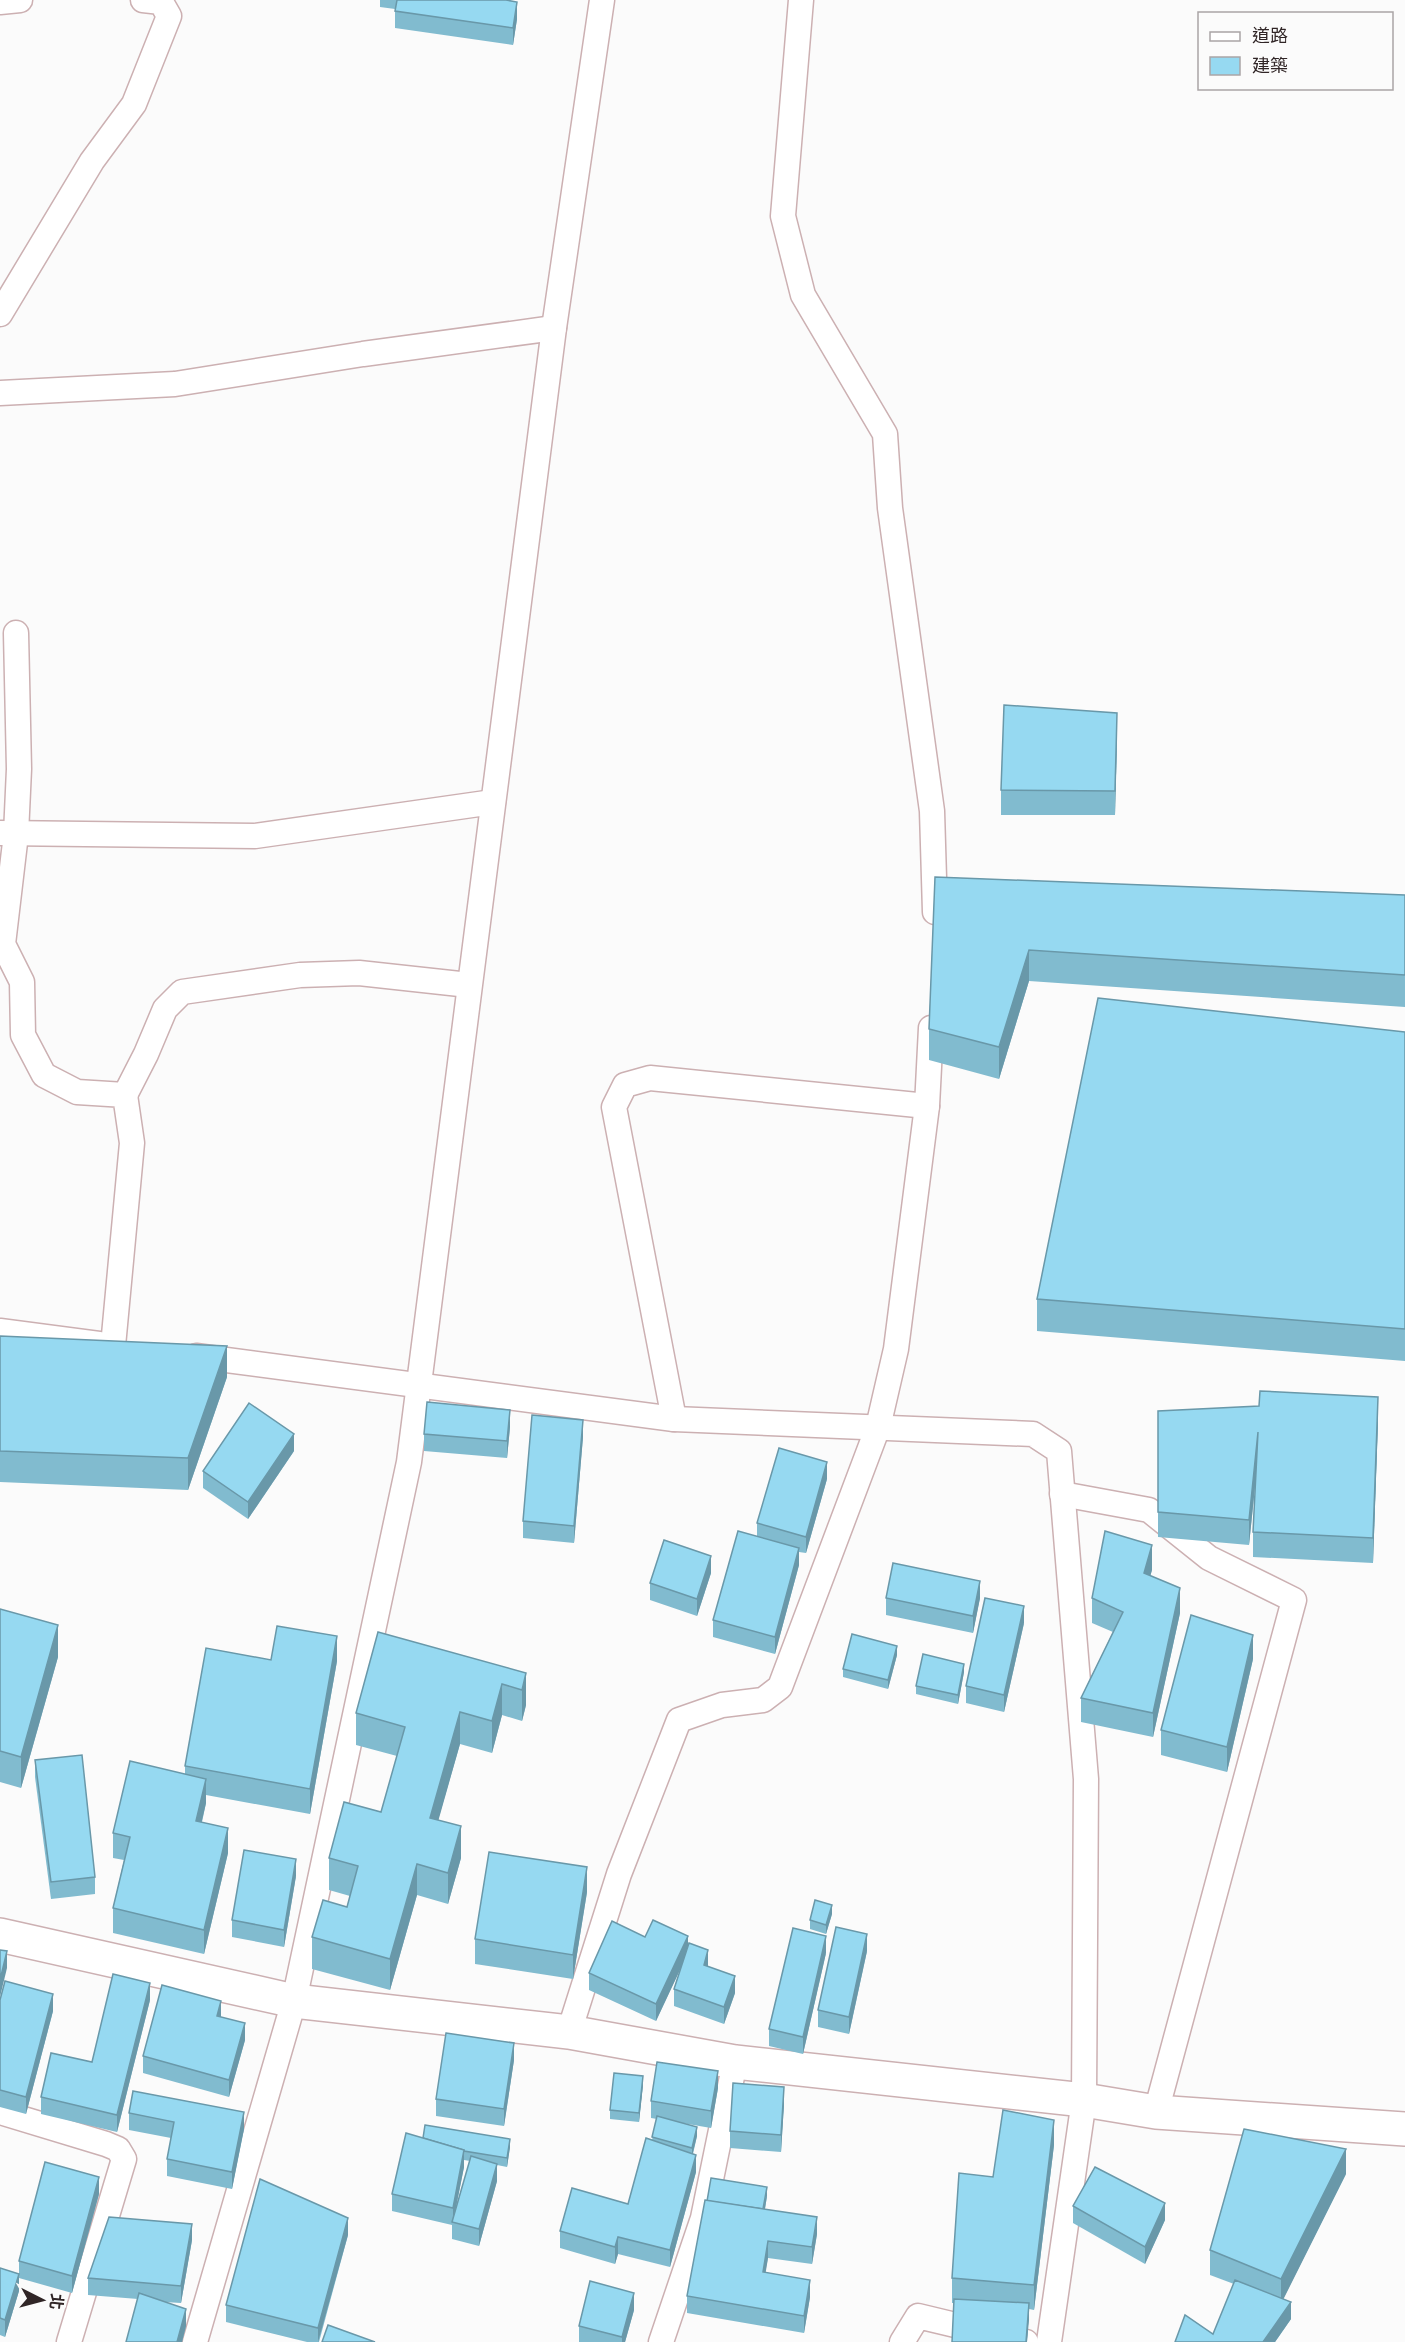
<svg xmlns="http://www.w3.org/2000/svg" width="1405" height="2342" font-family="'Fira Sans Condensed','Noto Sans TC',sans-serif">
<style>
.lines{fill:none;stroke-linecap:round;stroke-linejoin:round}
.service-casing{stroke:#ccb0b2;stroke-width:27}
.tertiary-casing{stroke:#ccb0b2;stroke-width:36}
.service{stroke:#fff;stroke-width:24}
.tertiary{stroke:#fff;stroke-width:33}
.wall{fill:#81bbcf;fill-rule:evenodd}
.shaded-wall{fill:#6998a9}
.building{fill:#96d9f1;stroke:#6998a9;stroke-width:1.5}
</style>
<rect width="100%" height="100%" fill="#fbfbfb"/>
<g class="lines">
<defs>
<g id="service">
<path d="M 801,0 L 783,216 L 803,295 L 885,434 L 890,508 L 932,811 L 935,912"/>
<path d="M 0,2 L 20,0"/>
<path d="M 0,314 L 92,161 L 134,104 L 169,16 L 161,2 L 143,0"/>
<path d="M 0,393 L 175,384 L 363,354 L 554,328"/>
<path d="M 16,633 L 19,769 L 16,834 L 3,944 L 22,982 L 23,1035 L 44,1075 L 77,1092 L 125,1095 L 132,1143 L 113,1346"/>
<path d="M 0,833 L 255,836 L 493,802"/>
<path d="M 125,1095 L 146,1054 L 165,1009 L 182,992 L 300,975 L 359,973 L 469,985"/>
<path d="M 0,1331 L 99,1344"/>
<path d="M 196,1356 L 674,1419 L 1033,1434 L 1059,1451 L 1086,1779 L 1084,2100 L 1049,2342"/>
<path d="M 674,1419 L 614,1107 L 625,1085 L 650,1078 L 927,1106"/>
<path d="M 1062,1494 L 1149,1510 L 1209,1558 L 1294,1600 L 1156,2112"/>
<path d="M 569,2032 L 619,1874 L 679,1720 L 722,1705 L 763,1700 L 780,1687 L 878,1427 L 896,1349 L 927,1106 L 931,1028"/>
<path d="M 0,2112 L 106,2144 L 118,2149 L 124,2159 L 69,2342"/>
<path d="M 195,2342 L 294,2001 L 409,1462 L 554,328 L 602,0"/>
<path d="M 661,2342 L 703,2218 L 735,2062"/>
<path d="M 902,2342 L 918,2316 L 1026,2342"/>
</g>
<path id="tertiary" d="M 0,1935 L 294,2001 L 569,2032 L 735,2062 L 1084,2100 L 1156,2112 L 1405,2129"/>
</defs>
<use href="#service" class="service-casing"/>
<use href="#tertiary" class="tertiary-casing"/>
<use href="#service" class="service"/>
<use href="#tertiary" class="tertiary"/>
</g>
<g class="wall">
<path d="M 380,0 L 506,0 L 517,19 L 513,45 L 395,28 L 395,9 L 380,7 Z"/>
<path d="M 1117,737 L 1115,815 L 1001,815 L 1001,790 Z"/>
<path d="M 935,877 L 1405,895 L 1405,1007 L 1029,981 L 999,1079 L 929,1060 L 929,1029 Z"/>
<path d="M 1405,1032 L 1405,1361 L 1037,1331 L 1037,1299 Z"/>
<path d="M 0,1336 L 227,1377 L 188,1490 L 0,1482 Z"/>
<path d="M 1158,1411 L 1378,1422 L 1373,1563 L 1253,1557 L 1253,1532 L 1256,1478 L 1249,1545 L 1158,1537 Z"/>
<path d="M 510,1427 L 507,1458 L 424,1451 L 424,1434 Z"/>
<path d="M 583,1437 L 574,1543 L 523,1538 L 523,1521 Z"/>
<path d="M 294,1451 L 248,1519 L 203,1488 L 203,1471 Z"/>
<path d="M 827,1479 L 806,1553 L 799,1552 L 799,1565 L 775,1654 L 713,1637 L 713,1620 L 757,1536 L 757,1523 Z"/>
<path d="M 1152,1570 L 1150,1576 L 1180,1613 L 1153,1737 L 1081,1722 L 1081,1698 L 1113,1632 L 1092,1623 L 1092,1598 Z"/>
<path d="M 711,1573 L 697,1616 L 650,1600 L 650,1583 Z"/>
<path d="M 886,1598 L 980,1598 L 973,1633 L 886,1615 Z"/>
<path d="M 0,1609 L 58,1657 L 21,1788 L 0,1782 Z"/>
<path d="M 1024,1623 L 1004,1712 L 966,1703 L 966,1686 Z"/>
<path d="M 897,1655 L 888,1689 L 843,1677 L 843,1669 Z"/>
<path d="M 1253,1659 L 1227,1772 L 1161,1755 L 1161,1730 Z"/>
<path d="M 271,1660 L 337,1661 L 310,1814 L 206,1795 L 206,1803 L 202,1822 L 228,1853 L 204,1954 L 113,1933 L 113,1908 L 124,1860 L 113,1858 L 113,1833 L 185,1774 L 185,1766 Z"/>
<path d="M 964,1672 L 958,1704 L 916,1694 L 916,1686 Z"/>
<path d="M 526,1673 L 526,1705 L 522,1721 L 502,1715 L 492,1753 L 460,1744 L 438,1820 L 461,1858 L 448,1904 L 417,1895 L 390,1990 L 312,1969 L 312,1937 L 347,1907 L 350,1896 L 329,1890 L 329,1858 L 381,1812 L 397,1756 L 356,1745 L 356,1713 Z"/>
<path d="M 35,1760 L 95,1877 L 95,1894 L 51,1899 L 35,1777 Z"/>
<path d="M 296,1876 L 284,1947 L 232,1937 L 232,1920 Z"/>
<path d="M 587,1892 L 573,1979 L 475,1964 L 475,1939 Z"/>
<path d="M 832,1914 L 826,1934 L 810,1929 L 810,1920 Z"/>
<path d="M 645,1937 L 688,1947 L 735,1993 L 724,2024 L 674,2006 L 674,1989 L 681,1967 L 656,2021 L 589,1990 L 589,1973 Z"/>
<path d="M 867,1951 L 849,2034 L 818,2027 L 818,2010 Z"/>
<path d="M 826,1953 L 803,2054 L 769,2046 L 769,2029 Z"/>
<path d="M 0,2000 L 53,2011 L 26,2114 L 0,2107 Z"/>
<path d="M 150,2000 L 117,2132 L 41,2114 L 41,2097 L 92,2062 Z"/>
<path d="M 221,2017 L 245,2040 L 229,2097 L 143,2073 L 143,2056 Z"/>
<path d="M 514,2060 L 504,2126 L 436,2116 L 436,2099 Z"/>
<path d="M 643,2085 L 639,2122 L 610,2119 L 610,2110 Z"/>
<path d="M 718,2088 L 711,2128 L 682,2123 L 697,2136 L 693,2154 L 696,2172 L 670,2267 L 618,2254 L 615,2264 L 560,2248 L 560,2231 L 628,2204 L 652,2140 L 657,2119 L 651,2118 L 651,2101 Z"/>
<path d="M 784,2104 L 781,2152 L 730,2148 L 730,2131 Z"/>
<path d="M 129,2113 L 244,2129 L 232,2189 L 167,2176 L 167,2159 L 171,2138 L 129,2130 Z"/>
<path d="M 423,2138 L 510,2147 L 507,2167 L 497,2165 L 497,2181 L 479,2246 L 452,2239 L 452,2225 L 392,2211 L 392,2194 ZM 464,2160 L 470,2161 L 455,2213 L 464,2167 Z"/>
<path d="M 1054,2145 L 1034,2310 L 1029,2309 L 1027,2342 L 952,2342 L 954,2303 L 952,2303 L 952,2278 L 993,2177 Z"/>
<path d="M 1346,2174 L 1283,2299 L 1291,2319 L 1275,2342 L 1175,2342 L 1213,2334 L 1234,2284 L 1210,2275 L 1210,2250 Z"/>
<path d="M 99,2194 L 72,2293 L 19,2278 L 19,2291 L 5,2337 L 0,2335 L 0,2268 L 19,2274 L 19,2261 Z"/>
<path d="M 767,2196 L 765,2209 L 817,2234 L 812,2264 L 768,2258 L 765,2273 L 810,2297 L 804,2333 L 687,2313 L 687,2296 Z"/>
<path d="M 1073,2206 L 1165,2220 L 1145,2264 L 1073,2223 Z"/>
<path d="M 348,2235 L 319,2342 L 307,2342 L 226,2322 L 226,2305 Z"/>
<path d="M 192,2240 L 181,2303 L 164,2302 L 186,2326 L 182,2342 L 126,2342 L 138,2299 L 88,2295 L 88,2278 Z"/>
<path d="M 634,2310 L 625,2342 L 579,2342 L 579,2326 Z"/>
</g>
<g class="shaded-wall">
<path d="M 517,2 L 517,19 L 513,45 L 513,28 Z"/>
<path d="M 1117,713 L 1117,737 L 1115,815 L 1115,791 Z"/>
<path d="M 1029,950 L 1029,981 L 999,1079 L 999,1047 Z"/>
<path d="M 227,1346 L 227,1377 L 188,1490 L 188,1458 Z"/>
<path d="M 1378,1397 L 1378,1422 L 1373,1563 L 1373,1538 Z"/>
<path d="M 510,1410 L 510,1427 L 507,1458 L 507,1441 Z"/>
<path d="M 583,1420 L 583,1437 L 574,1543 L 574,1526 Z"/>
<path d="M 1258,1432 L 1258,1457 L 1249,1545 L 1249,1520 Z"/>
<path d="M 294,1434 L 294,1451 L 248,1519 L 248,1502 Z"/>
<path d="M 827,1462 L 827,1479 L 806,1553 L 806,1537 Z"/>
<path d="M 1152,1545 L 1152,1570 L 1144,1598 L 1144,1573 Z"/>
<path d="M 799,1548 L 799,1565 L 775,1654 L 775,1637 Z"/>
<path d="M 711,1556 L 711,1573 L 697,1616 L 697,1599 Z"/>
<path d="M 980,1581 L 980,1598 L 973,1633 L 973,1616 Z"/>
<path d="M 1180,1588 L 1180,1613 L 1153,1737 L 1153,1713 Z"/>
<path d="M 1024,1606 L 1024,1623 L 1004,1712 L 1004,1695 Z"/>
<path d="M 58,1625 L 58,1657 L 21,1788 L 21,1757 Z"/>
<path d="M 1253,1635 L 1253,1659 L 1227,1772 L 1227,1747 Z"/>
<path d="M 337,1636 L 337,1661 L 310,1814 L 310,1789 Z"/>
<path d="M 897,1646 L 897,1655 L 888,1689 L 888,1680 Z"/>
<path d="M 964,1664 L 964,1672 L 958,1704 L 958,1695 Z"/>
<path d="M 526,1673 L 526,1705 L 522,1721 L 522,1690 Z"/>
<path d="M 502,1684 L 502,1715 L 492,1753 L 492,1721 Z"/>
<path d="M 460,1712 L 460,1744 L 430,1850 L 430,1818 Z"/>
<path d="M 206,1779 L 206,1803 L 196,1846 L 196,1821 Z"/>
<path d="M 461,1826 L 461,1858 L 448,1904 L 448,1873 Z"/>
<path d="M 228,1828 L 228,1853 L 204,1954 L 204,1930 Z"/>
<path d="M 296,1859 L 296,1876 L 284,1947 L 284,1930 Z"/>
<path d="M 417,1864 L 417,1895 L 390,1990 L 390,1959 Z"/>
<path d="M 587,1867 L 587,1892 L 573,1979 L 573,1955 Z"/>
<path d="M 832,1905 L 832,1914 L 826,1934 L 826,1925 Z"/>
<path d="M 867,1934 L 867,1951 L 849,2034 L 849,2017 Z"/>
<path d="M 688,1936 L 688,1953 L 656,2021 L 656,2004 Z"/>
<path d="M 826,1936 L 826,1953 L 803,2054 L 803,2037 Z"/>
<path d="M 708,1950 L 708,1967 L 704,1965 Z"/>
<path d="M 7,1951 L 7,1968 L 0,1997 L 0,1980 Z"/>
<path d="M 735,1976 L 735,1993 L 724,2024 L 724,2007 Z"/>
<path d="M 150,1983 L 150,2000 L 117,2132 L 117,2115 Z"/>
<path d="M 53,1994 L 53,2011 L 26,2114 L 26,2097 Z"/>
<path d="M 221,2001 L 221,2018 L 217,2016 Z"/>
<path d="M 245,2023 L 245,2040 L 229,2097 L 229,2080 Z"/>
<path d="M 514,2043 L 514,2060 L 504,2126 L 504,2109 Z"/>
<path d="M 718,2071 L 718,2088 L 711,2128 L 711,2111 Z"/>
<path d="M 643,2076 L 643,2085 L 639,2122 L 639,2113 Z"/>
<path d="M 784,2087 L 784,2104 L 781,2152 L 781,2135 Z"/>
<path d="M 244,2112 L 244,2129 L 232,2189 L 232,2172 Z"/>
<path d="M 1054,2120 L 1054,2145 L 1034,2310 L 1034,2285 Z"/>
<path d="M 697,2127 L 697,2136 L 692,2156 L 692,2148 Z"/>
<path d="M 510,2139 L 510,2147 L 507,2167 L 507,2158 Z"/>
<path d="M 1346,2149 L 1346,2174 L 1281,2304 L 1281,2279 Z"/>
<path d="M 464,2150 L 464,2167 L 453,2222 L 453,2208 Z"/>
<path d="M 696,2155 L 696,2172 L 670,2267 L 670,2250 Z"/>
<path d="M 497,2164 L 497,2181 L 479,2246 L 479,2229 Z"/>
<path d="M 99,2177 L 99,2194 L 72,2293 L 72,2276 Z"/>
<path d="M 767,2187 L 767,2196 L 762,2226 L 762,2218 Z"/>
<path d="M 1165,2203 L 1165,2220 L 1145,2264 L 1145,2247 Z"/>
<path d="M 817,2217 L 817,2234 L 812,2264 L 812,2247 Z"/>
<path d="M 348,2218 L 348,2235 L 318,2342 L 318,2328 Z"/>
<path d="M 192,2224 L 192,2240 L 181,2303 L 181,2286 Z"/>
<path d="M 618,2237 L 618,2254 L 615,2264 L 615,2247 Z"/>
<path d="M 768,2241 L 768,2258 L 763,2289 L 763,2272 Z"/>
<path d="M 19,2274 L 19,2291 L 5,2337 L 5,2320 Z"/>
<path d="M 810,2280 L 810,2297 L 804,2333 L 804,2316 Z"/>
<path d="M 634,2293 L 634,2310 L 625,2342 L 622,2342 L 622,2337 Z"/>
<path d="M 1291,2302 L 1291,2319 L 1275,2342 L 1263,2342 Z"/>
<path d="M 1029,2303 L 1029,2320 L 1027,2342 L 1026,2342 Z"/>
<path d="M 186,2309 L 186,2326 L 182,2342 L 177,2342 Z"/>
</g>
<g class="building">
<path d="M 397,0 L 506,0 L 517,2 L 513,28 L 395,11 Z"/>
<path d="M 1004,705 L 1117,713 L 1115,791 L 1001,790 Z"/>
<path d="M 935,877 L 1405,895 L 1405,975 L 1029,950 L 999,1047 L 929,1029 Z"/>
<path d="M 1098,998 L 1405,1032 L 1405,1329 L 1037,1299 Z"/>
<path d="M 0,1336 L 227,1346 L 188,1458 L 0,1451 Z"/>
<path d="M 1260,1391 L 1378,1397 L 1373,1538 L 1253,1532 L 1258,1432 L 1249,1520 L 1158,1512 L 1158,1411 L 1259,1406 Z"/>
<path d="M 427,1402 L 510,1410 L 507,1441 L 424,1434 Z"/>
<path d="M 249,1403 L 294,1434 L 248,1502 L 203,1471 Z"/>
<path d="M 532,1415 L 583,1420 L 574,1526 L 523,1521 Z"/>
<path d="M 779,1448 L 827,1462 L 806,1537 L 757,1523 Z"/>
<path d="M 738,1531 L 799,1548 L 775,1637 L 713,1620 Z"/>
<path d="M 1105,1531 L 1152,1545 L 1144,1573 L 1180,1588 L 1153,1713 L 1081,1698 L 1123,1612 L 1092,1598 Z"/>
<path d="M 664,1540 L 711,1556 L 697,1599 L 650,1583 Z"/>
<path d="M 893,1563 L 980,1581 L 973,1616 L 886,1598 Z"/>
<path d="M 985,1598 L 1024,1606 L 1004,1695 L 966,1686 Z"/>
<path d="M 0,1609 L 58,1625 L 21,1757 L 0,1751 Z"/>
<path d="M 1191,1615 L 1253,1635 L 1227,1747 L 1161,1730 Z"/>
<path d="M 277,1626 L 337,1636 L 310,1789 L 185,1766 L 206,1648 L 271,1660 Z"/>
<path d="M 378,1632 L 526,1673 L 522,1690 L 502,1684 L 492,1721 L 460,1712 L 430,1818 L 461,1826 L 448,1873 L 417,1864 L 390,1959 L 312,1937 L 323,1900 L 347,1907 L 358,1866 L 329,1858 L 344,1802 L 381,1812 L 405,1727 L 356,1713 Z"/>
<path d="M 852,1634 L 897,1646 L 888,1680 L 843,1669 Z"/>
<path d="M 923,1654 L 964,1664 L 958,1695 L 916,1686 Z"/>
<path d="M 82,1755 L 95,1877 L 51,1882 L 35,1760 Z"/>
<path d="M 130,1761 L 206,1779 L 196,1821 L 228,1828 L 204,1930 L 113,1908 L 130,1837 L 113,1833 Z"/>
<path d="M 244,1850 L 296,1859 L 284,1930 L 232,1920 Z"/>
<path d="M 489,1852 L 587,1867 L 573,1955 L 475,1939 Z"/>
<path d="M 815,1900 L 832,1905 L 826,1925 L 810,1920 Z"/>
<path d="M 653,1920 L 688,1936 L 656,2004 L 589,1973 L 612,1921 L 645,1937 Z"/>
<path d="M 836,1927 L 867,1934 L 849,2017 L 818,2010 Z"/>
<path d="M 793,1928 L 826,1936 L 803,2037 L 769,2029 Z"/>
<path d="M 689,1943 L 708,1950 L 704,1965 L 735,1976 L 724,2007 L 674,1989 Z"/>
<path d="M 0,1950 L 7,1951 L 0,1980 Z"/>
<path d="M 113,1974 L 150,1983 L 117,2115 L 41,2097 L 51,2053 L 92,2062 Z"/>
<path d="M 5,1981 L 53,1994 L 26,2097 L 0,2090 L 0,2000 Z"/>
<path d="M 162,1985 L 221,2001 L 217,2016 L 245,2023 L 229,2080 L 143,2056 Z"/>
<path d="M 446,2033 L 514,2043 L 504,2109 L 436,2099 Z"/>
<path d="M 657,2062 L 718,2071 L 711,2111 L 651,2101 Z"/>
<path d="M 614,2073 L 643,2076 L 639,2113 L 610,2110 Z"/>
<path d="M 733,2083 L 784,2087 L 781,2135 L 730,2131 Z"/>
<path d="M 133,2091 L 244,2112 L 232,2172 L 167,2159 L 174,2122 L 129,2113 Z"/>
<path d="M 1003,2110 L 1054,2120 L 1034,2285 L 952,2278 L 959,2173 L 993,2177 Z"/>
<path d="M 657,2116 L 697,2127 L 692,2148 L 652,2137 Z"/>
<path d="M 425,2125 L 510,2139 L 507,2158 L 464,2151 L 464,2150 L 423,2138 Z"/>
<path d="M 1244,2129 L 1346,2149 L 1281,2279 L 1210,2250 Z"/>
<path d="M 406,2133 L 464,2150 L 453,2208 L 392,2194 Z"/>
<path d="M 646,2138 L 696,2155 L 670,2250 L 618,2237 L 615,2247 L 560,2231 L 572,2188 L 628,2204 Z"/>
<path d="M 471,2156 L 497,2164 L 479,2229 L 452,2222 Z"/>
<path d="M 45,2162 L 99,2177 L 72,2276 L 19,2261 Z"/>
<path d="M 1095,2167 L 1165,2203 L 1145,2247 L 1073,2206 Z"/>
<path d="M 711,2178 L 767,2187 L 763,2209 L 707,2201 Z"/>
<path d="M 260,2179 L 348,2218 L 318,2328 L 226,2305 Z"/>
<path d="M 705,2200 L 817,2217 L 812,2247 L 768,2241 L 763,2272 L 810,2280 L 804,2316 L 687,2296 Z"/>
<path d="M 109,2217 L 192,2224 L 181,2286 L 88,2278 Z"/>
<path d="M 0,2268 L 19,2274 L 5,2320 L 0,2318 Z"/>
<path d="M 1235,2280 L 1291,2302 L 1263,2342 L 1175,2342 L 1185,2315 L 1213,2334 Z"/>
<path d="M 590,2281 L 634,2293 L 622,2337 L 579,2326 Z"/>
<path d="M 139,2293 L 186,2309 L 177,2342 L 126,2342 Z"/>
<path d="M 954,2299 L 1029,2303 L 1026,2342 L 952,2342 Z"/>
<path d="M 328,2325 L 375,2342 L 322,2342 Z"/>
</g>
<rect x="1198" y="12" width="195" height="78" fill="#fbfbfb" stroke="#aaa5a6" stroke-width="1.5"/>
<rect x="1210" y="32" width="30" height="9" fill="#ffffff" stroke="#aaa5a6" stroke-width="1.5"/>
<text x="1252" y="42" font-size="18" fill="#302526">道路</text>
<rect x="1210" y="57" width="30" height="18" fill="#96d9f1" stroke="#aaa5a6" stroke-width="1.5"/>
<text x="1252" y="72" font-size="18" fill="#302526">建築</text>
<g transform="translate(42 2300) rotate(96)" stroke="#fbfbfb" stroke-width="4.5" paint-order="stroke">
<path d="M0-4.5L10 22L0 15L-10 22Z" fill="#302526"/>
<text y="-9" font-size="16" font-weight="bold" text-anchor="middle" fill="#302526">北</text>
</g>
</svg>
